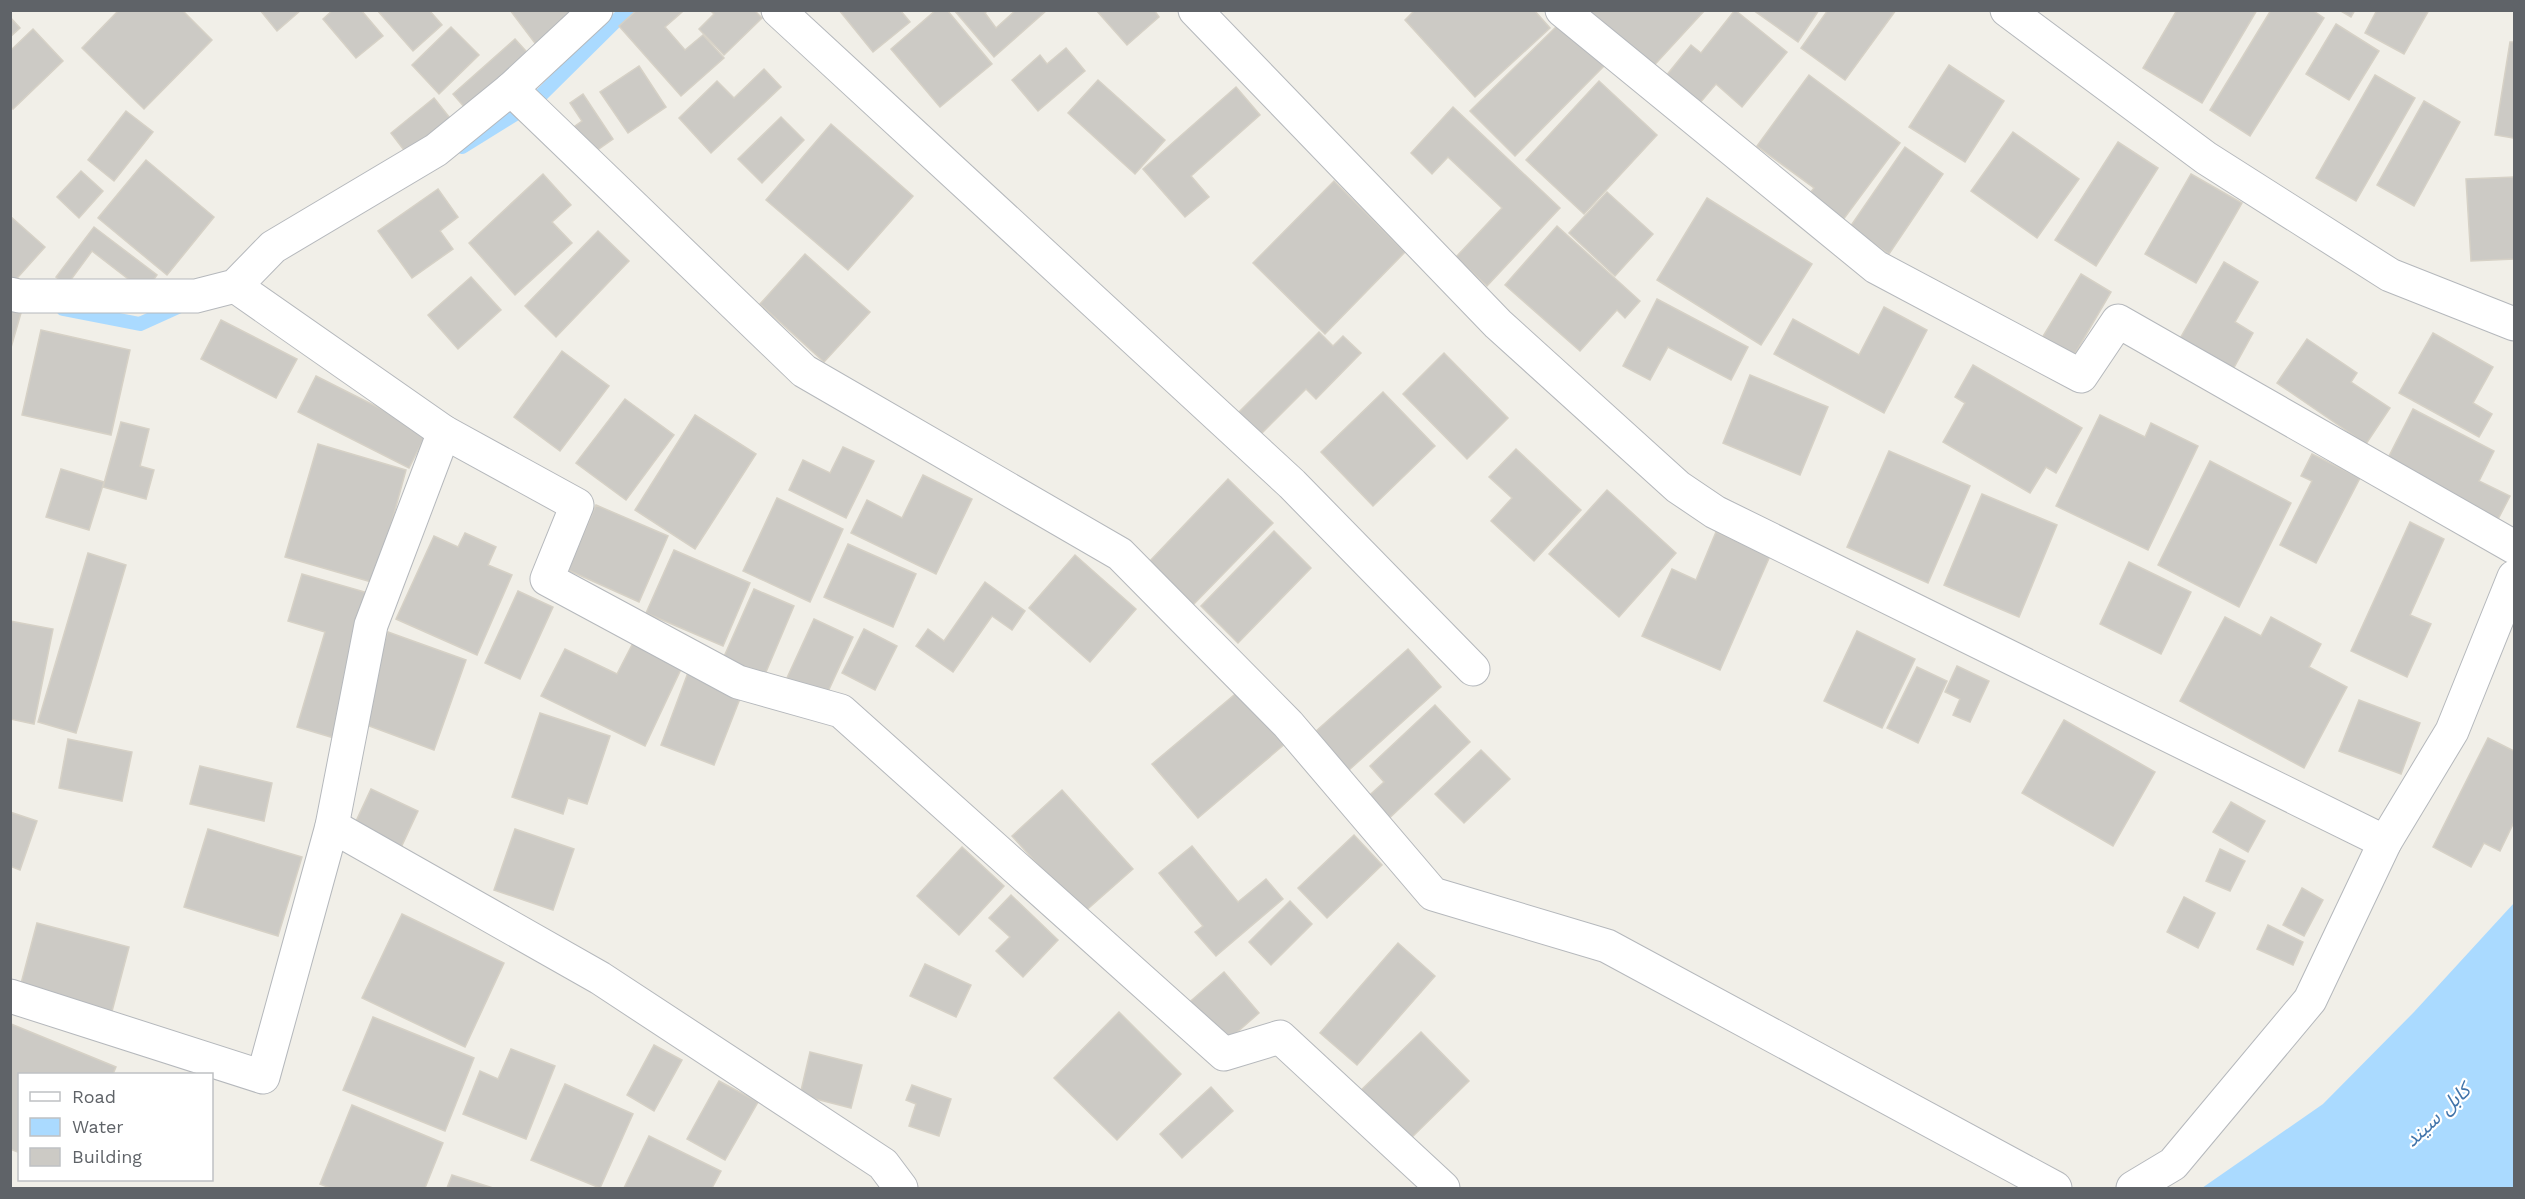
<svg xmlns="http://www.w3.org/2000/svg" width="2525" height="1199" font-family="'Work Sans','Noto Sans Arabic',sans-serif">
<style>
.water{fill:#aadaff}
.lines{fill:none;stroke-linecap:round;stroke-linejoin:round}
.stream{stroke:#aadaff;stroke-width:14}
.building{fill:#cccac5;stroke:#d6d1c6;stroke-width:1.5}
.minor-casing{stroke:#b5b8bc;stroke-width:35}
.minor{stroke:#fff;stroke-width:33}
.labels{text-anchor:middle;stroke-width:4.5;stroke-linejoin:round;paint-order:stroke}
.water-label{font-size:20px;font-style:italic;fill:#4174aa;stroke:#fff}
</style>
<rect width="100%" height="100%" fill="#f1efe8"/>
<path class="water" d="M 2514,903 L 2514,1188 L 2202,1188 L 2323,1104 L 2414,1012 Z"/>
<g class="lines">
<g class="stream">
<path d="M 462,147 L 533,103 L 627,10"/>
<path d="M 63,309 L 140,324 L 182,305"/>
</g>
</g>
<g class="building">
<path d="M 119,10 L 182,10 L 212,40 L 144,109 L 82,48 Z"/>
<path d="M 260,10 L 301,10 L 277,31 Z"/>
<path d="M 333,10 L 361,10 L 383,36 L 356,58 L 323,19 Z"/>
<path d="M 377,10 L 429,10 L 442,25 L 413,51 Z"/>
<path d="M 510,10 L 580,10 L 541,51 Z"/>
<path d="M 637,10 L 681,10 L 682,12 L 665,27 L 685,50 L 703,35 L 724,58 L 681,96 L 619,26 Z"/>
<path d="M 710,10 L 754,10 L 762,18 L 724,55 L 699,29 L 714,14 Z"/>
<path d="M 839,10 L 900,10 L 910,22 L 873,52 Z"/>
<path d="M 936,10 L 947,10 L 992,64 L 940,107 L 891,49 Z"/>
<path d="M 954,10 L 988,10 L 985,13 L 996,28 L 1016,10 L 1047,10 L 994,57 Z"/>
<path d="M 1096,10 L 1154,10 L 1159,17 L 1127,45 Z"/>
<path d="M 1415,10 L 1534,10 L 1550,28 L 1475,97 L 1405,20 Z"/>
<path d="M 1584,10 L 1705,10 L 1648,72 Z"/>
<path d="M 1735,10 L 1787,52 L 1742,107 L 1716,84 L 1699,104 L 1666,76 L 1691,45 L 1701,53 Z"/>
<path d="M 1753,10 L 1819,10 L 1798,42 Z"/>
<path d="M 1828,10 L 1896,10 L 1845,80 L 1801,48 Z"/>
<path d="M 2177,10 L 2257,10 L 2202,103 L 2143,68 Z"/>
<path d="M 2271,10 L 2312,10 L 2324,18 L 2250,136 L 2210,110 Z"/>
<path d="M 2339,10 L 2355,10 L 2351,17 Z"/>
<path d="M 2377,10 L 2429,10 L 2404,54 L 2365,33 Z"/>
<path d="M 10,17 L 20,28 L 10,37 Z"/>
<path d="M 1561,22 L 1604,66 L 1515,156 L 1470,111 Z"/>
<path d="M 2336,24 L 2379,51 L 2349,100 L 2306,74 Z"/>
<path d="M 451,27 L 479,55 L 439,94 L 412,65 Z"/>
<path d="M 33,29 L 63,61 L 13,109 L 10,107 L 10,51 Z"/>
<path d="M 515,39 L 535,61 L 472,116 L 453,94 Z"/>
<path d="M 2510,42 L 2514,42 L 2514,138 L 2495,135 Z"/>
<path d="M 1066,48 L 1085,71 L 1038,111 L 1012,80 L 1040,55 L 1047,64 Z"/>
<path d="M 1949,65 L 2004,101 L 1965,162 L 1909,127 Z"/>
<path d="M 639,66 L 666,107 L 628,133 L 600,92 Z"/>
<path d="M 764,69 L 781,87 L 711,153 L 679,118 L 717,81 L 734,98 Z"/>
<path d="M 1809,75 L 1900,143 L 1837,228 L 1803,202 L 1814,188 L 1757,146 Z"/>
<path d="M 2375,75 L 2415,98 L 2356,201 L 2316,178 Z"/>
<path d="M 1098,80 L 1165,140 L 1135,174 L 1068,113 Z"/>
<path d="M 1599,81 L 1657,135 L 1584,214 L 1526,160 Z"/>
<path d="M 1236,87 L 1260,115 L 1191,176 L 1209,197 L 1185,217 L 1143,169 Z"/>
<path d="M 583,94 L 613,139 L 593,153 L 568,131 L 582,121 L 570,103 Z"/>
<path d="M 434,98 L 453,122 L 410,158 L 391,133 Z"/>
<path d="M 2424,101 L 2460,122 L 2414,206 L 2377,185 Z"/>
<path d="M 1453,107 L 1560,208 L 1487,286 L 1456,257 L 1502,208 L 1448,157 L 1432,174 L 1411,153 Z"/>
<path d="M 126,111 L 153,132 L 114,181 L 88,160 Z"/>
<path d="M 781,117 L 804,140 L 762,183 L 738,159 Z"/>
<path d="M 831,124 L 913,196 L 848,270 L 766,200 Z"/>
<path d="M 2013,132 L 2079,179 L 2037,238 L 1971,191 Z"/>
<path d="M 2118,142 L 2158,168 L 2096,266 L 2055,240 Z"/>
<path d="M 1905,147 L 1943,174 L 1889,254 L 1850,227 Z"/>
<path d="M 146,160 L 214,217 L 167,275 L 98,218 Z"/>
<path d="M 81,171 L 103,191 L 79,218 L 57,197 Z"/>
<path d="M 543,174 L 571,205 L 552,222 L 572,243 L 515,295 L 469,243 Z"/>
<path d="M 2191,174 L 2242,203 L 2196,283 L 2145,254 Z"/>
<path d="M 2514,177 L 2514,259 L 2471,261 L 2466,179 Z"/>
<path d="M 1334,181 L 1405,252 L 1325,334 L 1253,263 Z"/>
<path d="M 438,189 L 458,217 L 440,231 L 453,249 L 412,278 L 378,231 Z"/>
<path d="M 1607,192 L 1653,234 L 1615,276 L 1569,233 Z"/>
<path d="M 1707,198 L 1812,264 L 1761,345 L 1657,280 Z"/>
<path d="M 10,216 L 45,247 L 10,286 Z"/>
<path d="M 1557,226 L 1640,301 L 1625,318 L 1617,310 L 1580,351 L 1505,285 Z"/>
<path d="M 94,227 L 157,275 L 145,292 L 92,251 L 67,285 L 56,277 Z"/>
<path d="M 598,231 L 629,261 L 556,337 L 525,306 Z"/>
<path d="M 805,254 L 870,312 L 824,362 L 760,304 Z"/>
<path d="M 2224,262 L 2258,282 L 2235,322 L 2253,333 L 2231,373 L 2178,342 Z"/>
<path d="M 2081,274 L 2111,292 L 2073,357 L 2042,338 Z"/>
<path d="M 471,277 L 501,310 L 458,349 L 428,315 Z"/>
<path d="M 1657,299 L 1748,347 L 1731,380 L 1668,347 L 1650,380 L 1623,366 Z"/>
<path d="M 1884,307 L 1927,330 L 1884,413 L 1774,354 L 1793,319 L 1859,355 Z"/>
<path d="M 10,310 L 21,313 L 10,351 Z"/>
<path d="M 221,320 L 297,359 L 276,398 L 201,359 Z"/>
<path d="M 41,330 L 130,350 L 111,435 L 22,415 Z"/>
<path d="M 1319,332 L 1333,346 L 1343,336 L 1361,353 L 1316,399 L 1306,389 L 1258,437 L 1236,415 Z"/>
<path d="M 2433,333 L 2493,367 L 2473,403 L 2492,414 L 2479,437 L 2399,393 Z"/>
<path d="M 2307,339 L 2357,373 L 2351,382 L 2390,408 L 2366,444 L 2277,383 Z"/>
<path d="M 562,351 L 609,386 L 560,451 L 514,417 Z"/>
<path d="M 1444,353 L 1508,418 L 1467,459 L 1403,394 Z"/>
<path d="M 1973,365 L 2082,428 L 2056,473 L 2046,467 L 2030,493 L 1943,442 L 1965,403 L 1955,397 Z"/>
<path d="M 1750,375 L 1828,407 L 1800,475 L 1723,443 Z"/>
<path d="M 316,376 L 427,432 L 409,468 L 298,412 Z"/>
<path d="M 1383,392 L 1435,446 L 1373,506 L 1321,452 Z"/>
<path d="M 625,399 L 674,435 L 626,500 L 576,463 Z"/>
<path d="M 2413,409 L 2494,451 L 2479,481 L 2510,496 L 2495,525 L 2383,468 Z"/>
<path d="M 695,415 L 756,454 L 695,549 L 635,510 Z"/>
<path d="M 2100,415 L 2145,437 L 2151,423 L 2198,446 L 2148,550 L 2056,506 Z"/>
<path d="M 121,422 L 149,429 L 140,466 L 154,470 L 146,499 L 103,487 Z"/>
<path d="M 318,444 L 406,470 L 375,583 L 285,557 Z"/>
<path d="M 843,447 L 874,461 L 846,518 L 789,490 L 803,460 L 830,473 Z"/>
<path d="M 1516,449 L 1581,510 L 1534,561 L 1491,521 L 1512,498 L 1489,477 Z"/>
<path d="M 1889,451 L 1970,486 L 1928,583 L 1847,547 Z"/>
<path d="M 2312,454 L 2360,478 L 2316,563 L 2280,545 L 2312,481 L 2301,476 Z"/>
<path d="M 2210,461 L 2291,503 L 2239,607 L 2158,565 Z"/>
<path d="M 61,469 L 104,482 L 89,530 L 46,517 Z"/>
<path d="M 923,475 L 972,499 L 936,574 L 851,533 L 867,500 L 902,518 Z"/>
<path d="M 1228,479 L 1273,523 L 1193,605 L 1149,562 Z"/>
<path d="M 1607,490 L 1676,553 L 1619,617 L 1549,554 Z"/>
<path d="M 1982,494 L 2057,525 L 2019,617 L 1944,585 Z"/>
<path d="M 777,498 L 843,529 L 810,602 L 743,571 Z"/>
<path d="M 596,505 L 668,536 L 639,602 L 568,570 Z"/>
<path d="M 2410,522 L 2444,539 L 2410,615 L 2431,624 L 2407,677 L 2351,651 Z"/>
<path d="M 1274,531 L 1311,568 L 1238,643 L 1201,606 Z"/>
<path d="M 1716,532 L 1770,556 L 1720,670 L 1642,636 L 1672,569 L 1696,580 Z"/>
<path d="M 465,533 L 496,547 L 488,565 L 512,575 L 477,655 L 396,619 L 434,536 L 458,547 Z"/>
<path d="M 848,544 L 916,574 L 893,627 L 824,597 Z"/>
<path d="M 674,550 L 750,583 L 723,646 L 646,613 Z"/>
<path d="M 88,553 L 126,565 L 76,733 L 38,722 Z"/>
<path d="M 1075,555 L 1136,609 L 1090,662 L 1029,608 Z"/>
<path d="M 2129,562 L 2191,592 L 2161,654 L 2100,624 Z"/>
<path d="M 302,574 L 375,595 L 334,738 L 297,727 L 325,632 L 288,621 Z"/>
<path d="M 985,582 L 1025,611 L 1012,630 L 992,616 L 953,672 L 916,646 L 928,629 L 944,641 Z"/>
<path d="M 754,589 L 794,606 L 763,679 L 722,661 Z"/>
<path d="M 518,591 L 553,607 L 520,679 L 485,663 Z"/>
<path d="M 2225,617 L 2261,636 L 2271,617 L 2321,644 L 2309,667 L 2347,687 L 2304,768 L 2180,701 Z"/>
<path d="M 814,619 L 853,637 L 826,696 L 787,678 Z"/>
<path d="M 10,621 L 53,629 L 34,724 L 10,719 Z"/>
<path d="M 864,629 L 897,646 L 875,690 L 842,673 Z"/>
<path d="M 1857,631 L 1915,659 L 1882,728 L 1824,701 Z"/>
<path d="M 388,632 L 466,660 L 434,750 L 356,721 Z"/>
<path d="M 633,643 L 682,667 L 645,746 L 541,696 L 565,649 L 617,674 Z"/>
<path d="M 1408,649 L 1441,687 L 1349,770 L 1315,732 Z"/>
<path d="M 1957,666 L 1989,681 L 1970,722 L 1953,715 L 1960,699 L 1945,692 Z"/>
<path d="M 1917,667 L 1947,681 L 1918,743 L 1887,728 Z"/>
<path d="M 689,670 L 743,691 L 714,765 L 661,745 Z"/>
<path d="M 1240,690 L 1286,743 L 1198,818 L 1152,764 Z"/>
<path d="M 2359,700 L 2420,723 L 2401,774 L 2339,751 Z"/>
<path d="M 1435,705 L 1470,742 L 1382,825 L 1361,803 L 1384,782 L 1370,766 Z"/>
<path d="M 540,713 L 610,736 L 587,804 L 568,798 L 563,814 L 512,797 Z"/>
<path d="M 2064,720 L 2155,772 L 2113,846 L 2022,793 Z"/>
<path d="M 2488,738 L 2514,751 L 2514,822 L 2500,851 L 2484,843 L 2471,867 L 2433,847 Z"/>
<path d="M 68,739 L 132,752 L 122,801 L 59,788 Z"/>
<path d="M 1481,750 L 1510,779 L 1464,823 L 1435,794 Z"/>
<path d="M 200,766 L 272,783 L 264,821 L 190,804 Z"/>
<path d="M 371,789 L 418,811 L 398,854 L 351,832 Z"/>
<path d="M 1062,790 L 1133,869 L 1082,914 L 1012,836 Z"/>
<path d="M 2231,802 L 2265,821 L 2248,852 L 2213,832 Z"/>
<path d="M 10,812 L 37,821 L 20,870 L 10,866 Z"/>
<path d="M 208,829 L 302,857 L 278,936 L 184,907 Z"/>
<path d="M 515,829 L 574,849 L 553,910 L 494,890 Z"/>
<path d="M 1354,835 L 1382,865 L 1327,918 L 1298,888 Z"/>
<path d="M 1192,846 L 1238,902 L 1266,879 L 1283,899 L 1216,956 L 1195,932 L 1203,926 L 1159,873 Z"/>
<path d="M 962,847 L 1004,886 L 959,935 L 917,896 Z"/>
<path d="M 2220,849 L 2245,861 L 2230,891 L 2206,881 Z"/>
<path d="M 2302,888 L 2323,900 L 2304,936 L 2283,925 Z"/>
<path d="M 1011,895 L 1058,940 L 1023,977 L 996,951 L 1010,937 L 989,918 Z"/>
<path d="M 2184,897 L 2215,913 L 2198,948 L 2167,932 Z"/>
<path d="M 1290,901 L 1312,924 L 1271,965 L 1249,942 Z"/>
<path d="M 402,914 L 504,963 L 465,1047 L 362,998 Z"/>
<path d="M 37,923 L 129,947 L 111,1015 L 19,991 Z"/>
<path d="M 2268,925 L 2303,942 L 2293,965 L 2257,949 Z"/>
<path d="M 1398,943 L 1435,976 L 1357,1065 L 1320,1033 Z"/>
<path d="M 925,964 L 971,985 L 956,1017 L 910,996 Z"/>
<path d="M 1224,972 L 1259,1013 L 1220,1047 L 1185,1006 Z"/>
<path d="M 1119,1012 L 1181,1074 L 1117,1140 L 1054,1078 Z"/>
<path d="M 373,1017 L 474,1058 L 445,1131 L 343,1090 Z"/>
<path d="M 11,1024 L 116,1067 L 113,1074 L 20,1074 L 20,1153 L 10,1149 Z"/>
<path d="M 1421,1032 L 1469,1081 L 1403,1146 L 1354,1097 Z"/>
<path d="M 654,1045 L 682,1060 L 654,1111 L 627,1095 Z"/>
<path d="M 511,1049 L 555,1066 L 526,1139 L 463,1114 L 480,1071 L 498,1079 Z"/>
<path d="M 810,1052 L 862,1065 L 851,1108 L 800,1095 Z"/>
<path d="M 719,1081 L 758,1102 L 725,1160 L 687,1139 Z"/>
<path d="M 565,1084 L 633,1114 L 600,1188 L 531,1160 Z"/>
<path d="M 912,1085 L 951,1099 L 939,1136 L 909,1126 L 916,1104 L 906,1100 Z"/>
<path d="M 1211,1087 L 1233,1111 L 1182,1158 L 1160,1134 Z"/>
<path d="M 352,1105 L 443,1143 L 425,1188 L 330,1188 L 320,1184 Z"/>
<path d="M 649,1136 L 721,1171 L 712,1188 L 624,1188 Z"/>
<path d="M 452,1175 L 493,1188 L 447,1188 Z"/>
</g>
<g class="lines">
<defs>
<g id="minor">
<path d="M 778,10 L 1292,484 L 1473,669"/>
<path d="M 1195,10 L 1498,324 L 1678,487 L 1715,512 L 2385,842"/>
<path d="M 1562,10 L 1876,267 L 2081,376 L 2118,321 L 2514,547"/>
<path d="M 2007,10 L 2206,158 L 2390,275 L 2514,324"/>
<path d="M 511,89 L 804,371 L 1120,554 L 1288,724 L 1433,894 L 1607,946 L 2055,1188"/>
<path d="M 235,286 L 444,432 L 577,505 L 547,579 L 738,682 L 841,711 L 1224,1054 L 1280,1037 L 1443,1188"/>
<path d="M 10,294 L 19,296 L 196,296 L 235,286 L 273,247 L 436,150 L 511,89 L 596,10"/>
<path d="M 332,826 L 371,625 L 444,432"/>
<path d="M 10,996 L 263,1077 L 332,826 L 600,978 L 883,1164 L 901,1188"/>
<path d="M 2133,1188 L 2173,1164 L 2310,1000 L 2385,842 L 2452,731 L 2514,577"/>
</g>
</defs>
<use href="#minor" class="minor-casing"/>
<use href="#minor" class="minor"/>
</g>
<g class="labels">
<g class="water-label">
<text transform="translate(2437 1115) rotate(-43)" y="7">کابل سيند</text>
</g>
</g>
<rect width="2525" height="1199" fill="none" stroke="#5f6368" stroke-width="24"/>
<rect x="18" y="1073" width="195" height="108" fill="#ffffff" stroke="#bfc1c3" stroke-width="1.5"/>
<rect x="30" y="1092" width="30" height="9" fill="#ffffff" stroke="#bfc1c3" stroke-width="1.5"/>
<text x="72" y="1103" font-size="18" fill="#5f6368">Road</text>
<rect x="30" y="1118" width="30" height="18" fill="#aadaff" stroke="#bfc1c3" stroke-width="1.5"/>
<text x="72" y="1133" font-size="18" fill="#5f6368">Water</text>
<rect x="30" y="1148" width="30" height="18" fill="#cccac5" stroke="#bfc1c3" stroke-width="1.5"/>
<text x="72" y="1163" font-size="18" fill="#5f6368">Building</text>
</svg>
